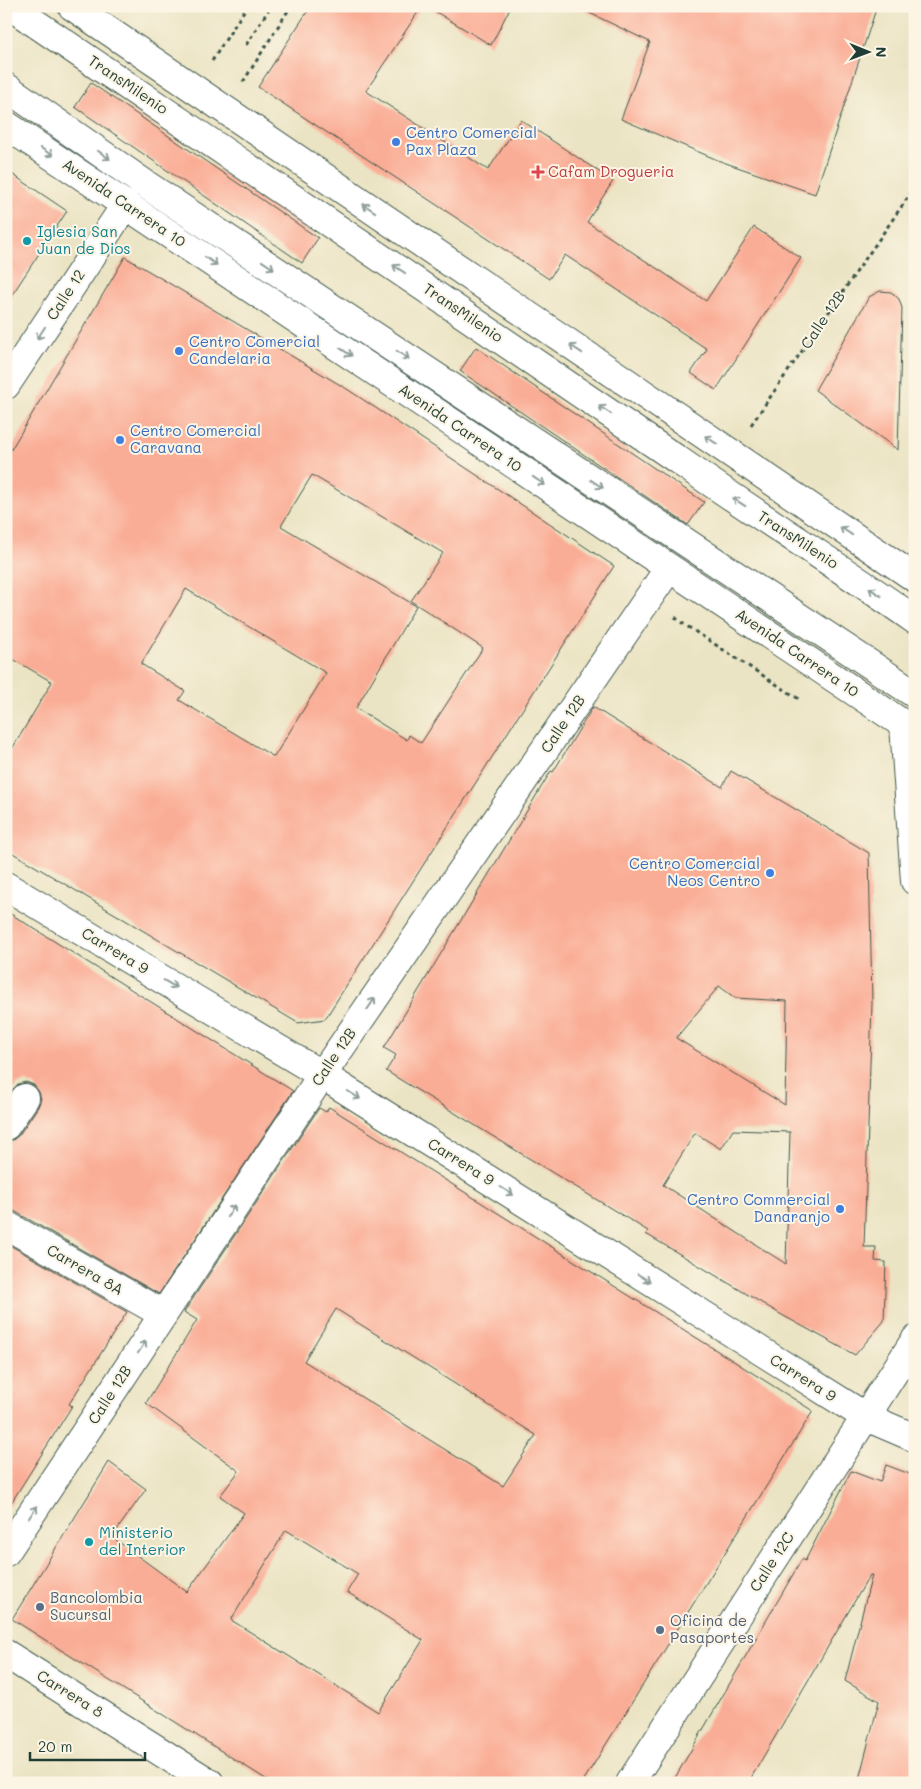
<svg xmlns="http://www.w3.org/2000/svg" width="921" height="1789" font-family="Mali,sans-serif">
<style>
.building{fill:#faad96;fill-rule:evenodd}
.lines{fill:none;stroke-linecap:round;stroke-linejoin:round}
.minor-casing{stroke:#3e564a;stroke-width:30}
.major-casing{stroke:#3e564a;stroke-width:30}
.path{stroke:#3e564a;stroke-width:3;stroke-dasharray:4 4;stroke-linecap:butt}
.minor{stroke:#fff;stroke-width:28}
.major{stroke:#fff;stroke-width:28}
.oneway{stroke:#8f9e9a}
.shop-dot{fill:#3f7fe0;stroke:#fcf5e5;stroke-width:2}
.health-dot{fill:#e0444e;stroke:#fcf5e5;stroke-width:2}
.culture-dot{fill:#0f9aa8;stroke:#fcf5e5;stroke-width:2}
.service-dot{fill:#5c6f8a;stroke:#fcf5e5;stroke-width:2}
.labels{text-anchor:middle;stroke-width:4;stroke-linejoin:round;paint-order:stroke}
.street-label{font-size:15px;fill:#1f3d34;stroke:#fcf5e5}
.shop-label{font-size:15px;fill:#366cbe;stroke:#fcf5e5;text-anchor:start}
.health-label{font-size:15px;fill:#be3a42;stroke:#fcf5e5;text-anchor:start}
.culture-label{font-size:15px;fill:#0d838f;stroke:#fcf5e5;text-anchor:start}
.service-label{font-size:15px;fill:#4e5e75;stroke:#fcf5e5;text-anchor:start}
</style>
<rect width="100%" height="100%" fill="#fcf5e5"/>
<filter id="ink" filterUnits="userSpaceOnUse"><feTurbulence type="fractalNoise" baseFrequency=".02" numOctaves="2"/><feDisplacementMap in="SourceGraphic" scale="10" xChannelSelector="R" yChannelSelector="G"/><feConvolveMatrix kernelMatrix="1 2 1 2 8 2 1 2 1" color-interpolation-filters="sRGB"/></filter>
<filter id="wash" filterUnits="userSpaceOnUse"><feTurbulence type="fractalNoise" baseFrequency=".0096" numOctaves="4" result="noise"/><feDisplacementMap in="SourceGraphic" scale="20" xChannelSelector="R" yChannelSelector="G"/><feGaussianBlur stdDeviation="1.12" result="paint"/><feColorMatrix in="noise" values="0 0 0 0 0 0 0 0 0 0 0 0 0 0 0 0 0 1.4 0 .05"/><feComposite in="paint" operator="in"/></filter>
<g filter="url(#wash)">
<rect width="100%" height="100%" fill="#ebe4c4"/>
<g id="blocks">
<g class="building">
<path d="M 311,6 L 422,6 L 366,91 L 488,170 L 521,120 L 613,181 L 587,222 L 706,301 L 754,227 L 801,258 L 716,390 L 691,373 L 707,349 L 565,255 L 549,279 L 258,87 Z"/>
<path d="M 426,6 L 511,6 L 491,45 Z"/>
<path d="M 575,6 L 877,6 L 815,194 L 720,161 L 621,119 L 650,42 Z"/>
<path d="M 91,83 L 318,238 L 302,263 L 75,107 Z"/>
<path d="M 6,170 L 67,211 L 6,304 Z"/>
<path d="M 125,257 L 347,389 L 614,566 L 325,1019 L 298,1023 L 6,849 L 6,759 L 52,682 L 6,655 L 6,458 ZM 312,475 L 443,553 L 411,601 L 483,648 L 421,743 L 409,735 L 407,740 L 356,708 L 416,606 L 281,526 ZM 186,589 L 326,673 L 274,757 L 179,700 L 185,691 L 141,664 Z"/>
<path d="M 880,291 L 891,292 L 899,299 L 902,308 L 898,450 L 815,390 L 869,297 Z"/>
<path d="M 476,347 L 704,502 L 688,525 L 460,371 Z"/>
<path d="M 593,707 L 722,787 L 731,771 L 869,853 L 872,1004 L 864,1247 L 876,1247 L 875,1261 L 886,1262 L 884,1321 L 855,1355 L 782,1315 L 646,1234 L 648,1231 L 386,1071 L 396,1055 L 384,1048 L 551,771 L 553,772 ZM 719,986 L 735,998 L 787,1001 L 785,1105 L 676,1038 ZM 733,1130 L 790,1132 L 786,1264 L 663,1185 L 695,1133 L 721,1149 Z"/>
<path d="M 6,911 L 293,1091 L 159,1294 L 14,1211 L 6,1209 L 6,1141 L 13,1140 L 19,1135 L 38,1107 L 41,1099 L 39,1092 L 34,1085 L 26,1082 L 18,1084 L 6,1098 Z"/>
<path d="M 329,1107 L 813,1411 L 582,1783 L 272,1783 L 12,1619 L 109,1462 L 146,1489 L 112,1537 L 187,1592 L 244,1513 L 220,1496 L 239,1471 L 146,1403 L 197,1320 L 184,1312 L 319,1108 L 326,1112 ZM 336,1309 L 536,1435 L 503,1486 L 304,1361 ZM 286,1530 L 358,1574 L 347,1592 L 423,1640 L 378,1712 L 231,1620 Z"/>
<path d="M 6,1243 L 127,1312 L 69,1404 L 72,1406 L 6,1511 Z"/>
<path d="M 886,1465 L 915,1476 L 915,1783 L 858,1783 L 879,1701 L 845,1681 L 872,1575 L 870,1575 L 748,1783 L 672,1783 L 802,1559 L 805,1561 L 851,1471 L 880,1482 Z"/>
</g>
</g>
</g>
<g filter="url(#ink)">
<use href="#blocks" fill-opacity="0" stroke="#3e564a" stroke-width="1"/>
<g class="lines">
<defs>
<g id="minor">
<path d="M 10,6 C 234,156 456,308 678,460 C 756,514 837,565 915,620"/>
<path d="M 6,87 L 148,186 L 915,694"/>
<path d="M 6,385 L 126,204"/>
<path d="M 904,725 L 915,881"/>
<path d="M 6,886 L 322,1075 L 866,1417 L 915,1438"/>
<path d="M 6,1126 L 25,1098"/>
<path d="M 6,1225 L 163,1314"/>
<path d="M 6,1552 L 322,1075 L 669,568"/>
<path d="M 6,1654 L 210,1783"/>
<path d="M 630,1783 L 915,1340"/>
</g>
<g id="major">
<path d="M 72,6 L 915,578"/>
<path d="M 6,125 L 915,732"/>
</g>
</defs>
<use href="#minor" class="minor-casing"/>
<use href="#major" class="major-casing"/>
<g class="path">
<path d="M 246,45 L 271,6"/>
<path d="M 212,61 L 247,6"/>
<path d="M 243,82 L 291,6"/>
<path d="M 751,425 L 915,187"/>
<path d="M 675,617 L 679,621 L 799,699"/>
</g>
<use href="#minor" class="minor"/>
<use href="#major" class="major"/>
</g>
<defs><path id="oneway-shaft" d="M-6 0H5M1.5-3L5.5 0L1.5 3" fill="none" stroke-width="1.6" stroke-linecap="round" stroke-linejoin="round" transform="scale(1.25)"/></defs>
<g class="oneway">
<use href="#oneway-shaft" transform="translate(47 152) rotate(34)"/>
<use href="#oneway-shaft" transform="translate(104 155) rotate(35)"/>
<use href="#oneway-shaft" transform="translate(369 208) rotate(-146)"/>
<use href="#oneway-shaft" transform="translate(211 261) rotate(34)"/>
<use href="#oneway-shaft" transform="translate(268 265) rotate(34)"/>
<use href="#oneway-shaft" transform="translate(399 269) rotate(-146)"/>
<use href="#oneway-shaft" transform="translate(41 333) rotate(123)"/>
<use href="#oneway-shaft" transform="translate(576 349) rotate(-146)"/>
<use href="#oneway-shaft" transform="translate(346 352) rotate(34)"/>
<use href="#oneway-shaft" transform="translate(403 355) rotate(34)"/>
<use href="#oneway-shaft" transform="translate(605 410) rotate(-146)"/>
<use href="#oneway-shaft" transform="translate(711 440) rotate(-146)"/>
<use href="#oneway-shaft" transform="translate(539 481) rotate(34)"/>
<use href="#oneway-shaft" transform="translate(597 484) rotate(34)"/>
<use href="#oneway-shaft" transform="translate(739 502) rotate(-147)"/>
<use href="#oneway-shaft" transform="translate(846 531) rotate(-146)"/>
<use href="#oneway-shaft" transform="translate(875 592) rotate(-145)"/>
<use href="#oneway-shaft" transform="translate(170 984) rotate(31)"/>
<use href="#oneway-shaft" transform="translate(371 1004) rotate(-56)"/>
<use href="#oneway-shaft" transform="translate(354 1095) rotate(32)"/>
<use href="#oneway-shaft" transform="translate(507 1191) rotate(32)"/>
<use href="#oneway-shaft" transform="translate(231 1211) rotate(-57)"/>
<use href="#oneway-shaft" transform="translate(644 1278) rotate(32)"/>
<use href="#oneway-shaft" transform="translate(142 1347) rotate(-57)"/>
<use href="#oneway-shaft" transform="translate(33 1512) rotate(-57)"/>
</g>
</g>
<g class="shop-dot">
<circle cx="396" cy="142" r="5"/>
<circle cx="179" cy="351" r="5"/>
<circle cx="120" cy="440" r="5"/>
<circle cx="770" cy="873" r="5"/>
<circle cx="840" cy="1209" r="5"/>
</g>
<path class="health-dot" d="M535.5 164.5h5v5h5v5h-5v5h-5v-5h-5v-5h5z"/>
<g class="culture-dot">
<circle cx="27" cy="241" r="5"/>
<circle cx="89" cy="1542" r="5"/>
</g>
<g class="service-dot">
<circle cx="40" cy="1607" r="5"/>
<circle cx="660" cy="1630" r="5"/>
</g>
<g class="labels">
<g class="street-label">
<text transform="translate(128 85) rotate(34)" y="5">TransMilenio</text>
<text transform="translate(124 203) rotate(34)" y="5">Avenida Carrera 10</text>
<text transform="translate(66 295) rotate(-57)" y="5">Calle 12</text>
<text transform="translate(463 313) rotate(34)" y="5">TransMilenio</text>
<text transform="translate(823 320) rotate(-56)" y="5">Calle 12B</text>
<text transform="translate(460 428) rotate(34)" y="5">Avenida Carrera 10</text>
<text transform="translate(798 540) rotate(33)" y="5">TransMilenio</text>
<text transform="translate(797 653) rotate(34)" y="5">Avenida Carrera 10</text>
<text transform="translate(563 724) rotate(-56)" y="5">Calle 12B</text>
<text transform="translate(115 951) rotate(31)" y="5">Carrera 9</text>
<text transform="translate(334 1057) rotate(-56)" y="5">Calle 12B</text>
<text transform="translate(461 1162) rotate(32)" y="5">Carrera 9</text>
<text transform="translate(85 1270) rotate(30)" y="5">Carrera 8A</text>
<text transform="translate(803 1378) rotate(32)" y="5">Carrera 9</text>
<text transform="translate(110 1395) rotate(-57)" y="5">Calle 12B</text>
<text transform="translate(772 1562) rotate(-57)" y="5">Calle 12C</text>
<text transform="translate(70 1694) rotate(32)" y="5">Carrera 8</text>
</g>
<g class="shop-label">
<text x="406" y="138">Centro Comercial<tspan x="406" dy="17">Pax Plaza</tspan></text>
<text x="189" y="347">Centro Comercial<tspan x="189" dy="17">Candelaria</tspan></text>
<text x="130" y="436">Centro Comercial<tspan x="130" dy="17">Caravana</tspan></text>
<text x="760" y="869" text-anchor="end">Centro Comercial<tspan x="760" dy="17">Neos Centro</tspan></text>
<text x="830" y="1205" text-anchor="end">Centro Commercial<tspan x="830" dy="17">Danaranjo</tspan></text>
</g>
<g class="health-label">
<text x="548" y="177">Cafam Drogueria</text>
</g>
<g class="culture-label">
<text x="37" y="237">Iglesia San<tspan x="37" dy="17">Juan de Dios</tspan></text>
<text x="99" y="1538">Ministerio<tspan x="99" dy="17">del Interior</tspan></text>
</g>
<g class="service-label">
<text x="50" y="1603">Bancolombia<tspan x="50" dy="17">Sucursal</tspan></text>
<text x="670" y="1626">Oficina de<tspan x="670" dy="17">Pasaportes</tspan></text>
</g>
</g>
<rect width="921" height="1789" fill="none" stroke="#fcf5e5" stroke-width="25"/>
<g transform="translate(868 52) rotate(91)" stroke="#fcf5e5" stroke-width="4" paint-order="stroke">
<path d="M0-4L9 19L0 12L-9 19Z" fill="#1f3d34"/>
<text y="-8" font-size="14" font-weight="bold" text-anchor="middle" fill="#1f3d34">N</text>
</g>
<path d="M30 1752v8h115v-8" fill="none" stroke="#1f3d34" stroke-width="2.5"/>
<text x="38" y="1752" font-size="15" fill="#1f3d34" stroke="#fcf5e5" stroke-width="4" paint-order="stroke">20 m</text>
</svg>
